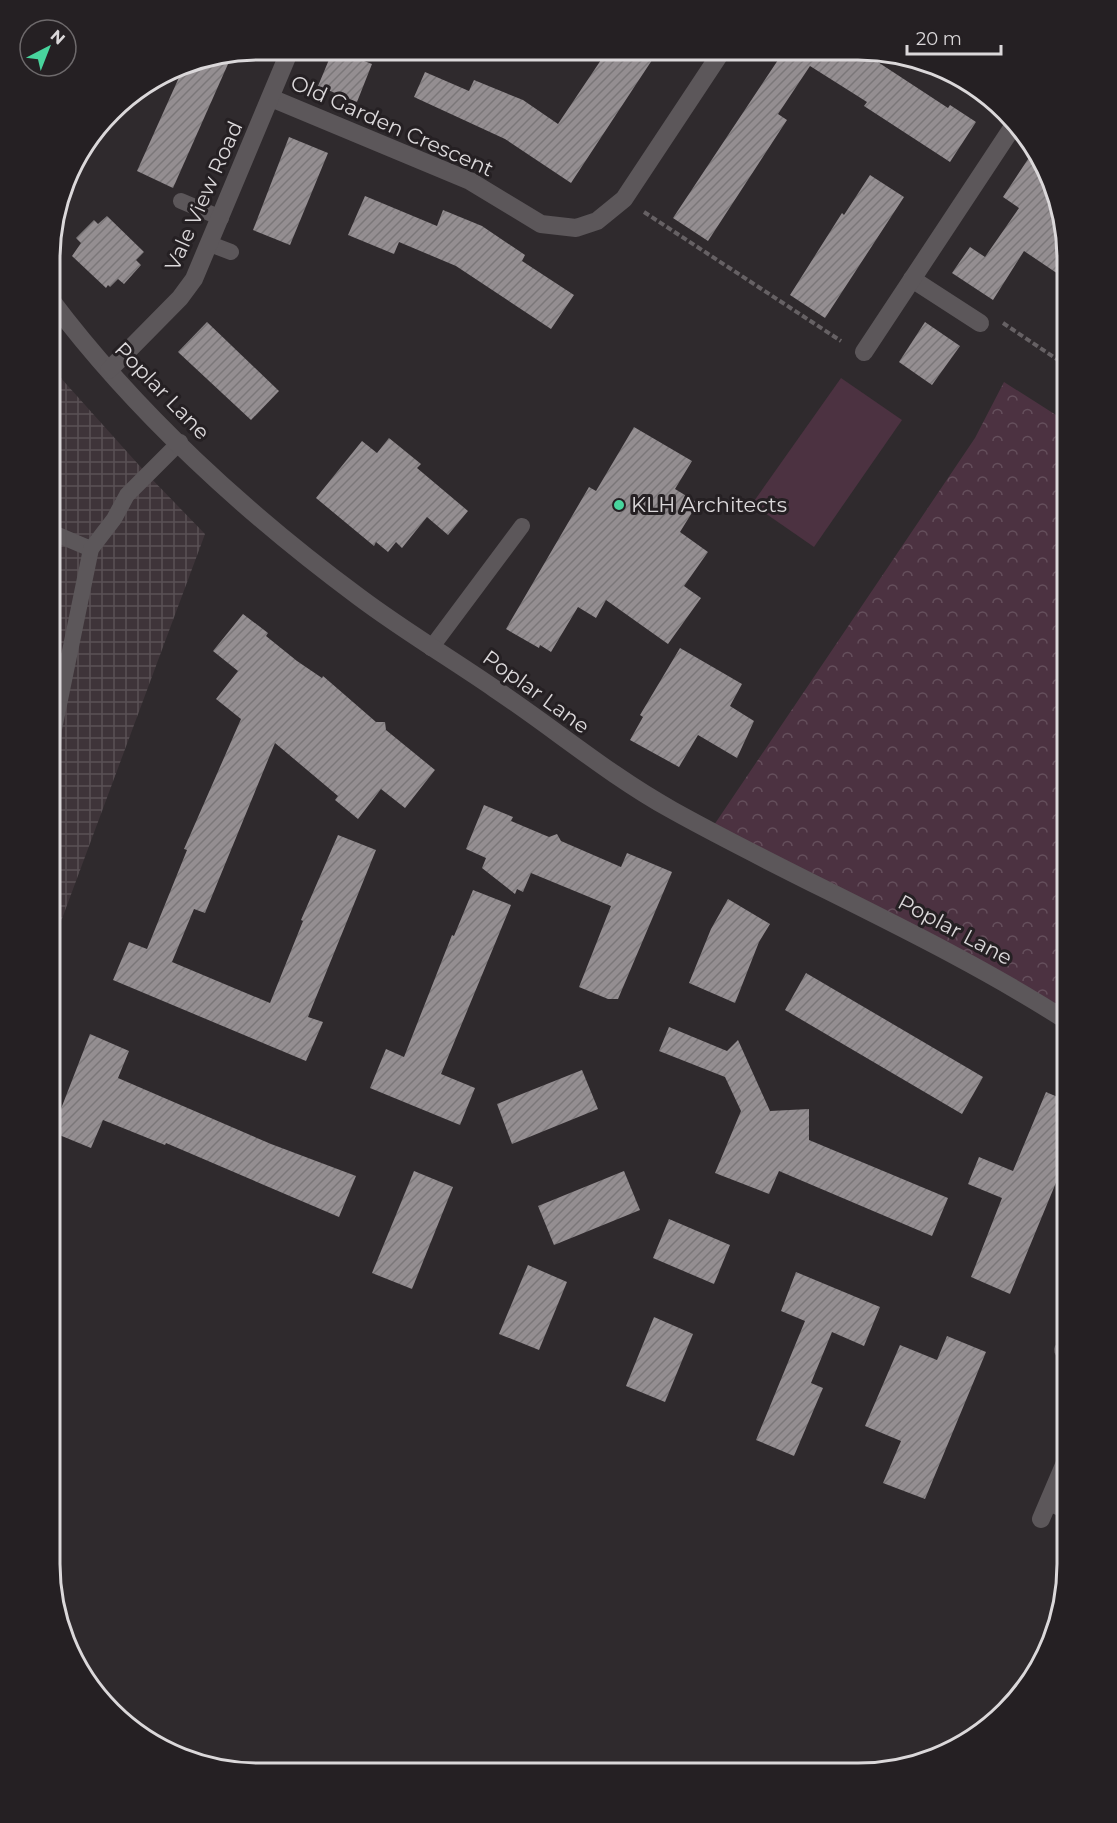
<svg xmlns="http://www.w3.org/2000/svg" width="1117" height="1823" font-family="Montserrat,sans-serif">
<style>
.industrial{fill:url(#industrial-grid)}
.forest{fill:url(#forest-crowns)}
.pitch{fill:#4c3241}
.building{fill:url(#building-hatch)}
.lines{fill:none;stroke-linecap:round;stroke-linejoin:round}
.path{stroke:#666164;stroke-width:4;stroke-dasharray:6 3;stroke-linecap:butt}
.lane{stroke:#5c575a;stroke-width:16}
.street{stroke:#5c575a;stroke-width:18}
.poi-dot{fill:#48d49d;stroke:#252023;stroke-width:2}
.labels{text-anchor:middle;stroke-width:6;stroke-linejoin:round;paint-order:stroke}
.street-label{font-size:21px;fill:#dbd8da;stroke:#252023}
.poi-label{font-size:21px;fill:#dbd8da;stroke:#252023;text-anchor:start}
.rim{fill:none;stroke:#dbd8da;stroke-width:3}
</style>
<defs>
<pattern id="industrial-grid" width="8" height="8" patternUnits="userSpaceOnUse" patternTransform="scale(1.5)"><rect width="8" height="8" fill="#3e3439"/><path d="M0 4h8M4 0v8" fill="none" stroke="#595155"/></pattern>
<pattern id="forest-crowns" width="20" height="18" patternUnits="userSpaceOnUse" patternTransform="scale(1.5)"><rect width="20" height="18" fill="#4c3241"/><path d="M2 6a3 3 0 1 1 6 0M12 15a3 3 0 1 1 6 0" fill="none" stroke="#654f5c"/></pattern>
<pattern id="building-hatch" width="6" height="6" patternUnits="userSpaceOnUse" patternTransform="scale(1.5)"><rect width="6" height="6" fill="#948e91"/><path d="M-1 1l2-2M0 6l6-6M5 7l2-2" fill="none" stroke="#7b7779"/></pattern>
</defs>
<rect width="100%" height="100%" fill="#2f2a2d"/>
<path class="industrial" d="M 51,367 L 146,473 L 205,534 L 50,951 Z"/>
<path class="forest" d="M 1004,382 L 1067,422 L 1067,1021 L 710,831 L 975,438 Z"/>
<path class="pitch" d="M 841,378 L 902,420 L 814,547 L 752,504 Z"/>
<g class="building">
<path d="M 333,50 L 373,50 L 364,61 L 372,64 L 357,102 L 318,86 Z"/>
<path d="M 607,51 L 658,51 L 571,183 L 505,139 L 414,97 L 425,72 L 469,91 L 474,80 L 523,100 L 558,124 Z"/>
<path d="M 784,51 L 861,51 L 948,108 L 950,105 L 976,122 L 950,162 L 864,106 L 867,102 L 810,66 L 778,114 L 787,120 L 708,241 L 673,218 Z"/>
<path d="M 232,55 L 173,188 L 137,171 L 185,64 Z"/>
<path d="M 289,137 L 328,153 L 290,245 L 253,230 Z"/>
<path d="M 1032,153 L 1052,179 L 1068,259 L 1067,280 L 1024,251 L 993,300 L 952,273 L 970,247 L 985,257 L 1019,208 L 1003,197 Z"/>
<path d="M 870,175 L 904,197 L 825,318 L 790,295 L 842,213 L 844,215 Z"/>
<path d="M 365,196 L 437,226 L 443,210 L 482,226 L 525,255 L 522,261 L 574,295 L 551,329 L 456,266 L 399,242 L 394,254 L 348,235 Z"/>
<path d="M 107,216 L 144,252 L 136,260 L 141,265 L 124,284 L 118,279 L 110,287 L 108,285 L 106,288 L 72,256 L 81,243 L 76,238 L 94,220 L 98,224 Z"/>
<path d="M 207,322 L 279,391 L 251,420 L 178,352 Z"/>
<path d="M 925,322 L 960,346 L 932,385 L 899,362 Z"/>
<path d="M 634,427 L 692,461 L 675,489 L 698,503 L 680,532 L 708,552 L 684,586 L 701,598 L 668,644 L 606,600 L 596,618 L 578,607 L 551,652 L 540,645 L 539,648 L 506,629 L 589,487 L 596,491 Z"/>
<path d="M 389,438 L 421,464 L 417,468 L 468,511 L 448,535 L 427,517 L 402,548 L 396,542 L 388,552 L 376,542 L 374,546 L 316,498 L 362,441 L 377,453 Z"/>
<path d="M 243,614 L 268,633 L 266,636 L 297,661 L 322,678 L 323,676 L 376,722 L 385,722 L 386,730 L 435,770 L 405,808 L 381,789 L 358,819 L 335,800 L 338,796 L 275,743 L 205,913 L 194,909 L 172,962 L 270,1003 L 303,921 L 301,920 L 338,835 L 376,850 L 308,1017 L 323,1022 L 306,1061 L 113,980 L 129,942 L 147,949 L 187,850 L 184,849 L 241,719 L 216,699 L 238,671 L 213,651 Z"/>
<path d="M 680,648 L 742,684 L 730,706 L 754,721 L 737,758 L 698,735 L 679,767 L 630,740 L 643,717 L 640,715 Z"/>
<path d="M 484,805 L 513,817 L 511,821 L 549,837 L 557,834 L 561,841 L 621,867 L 627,853 L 672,872 L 618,999 L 608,999 L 579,987 L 611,906 L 531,873 L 523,892 L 517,889 L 515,894 L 482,868 L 486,858 L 466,849 Z"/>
<path d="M 473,890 L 511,905 L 441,1074 L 475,1088 L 460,1125 L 370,1088 L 386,1049 L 404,1057 L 452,935 L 454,936 Z"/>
<path d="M 728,899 L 770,924 L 759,942 L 735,1003 L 689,983 L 711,929 Z"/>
<path d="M 806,973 L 983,1077 L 962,1114 L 785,1010 Z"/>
<path d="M 669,1027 L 727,1051 L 738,1040 L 770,1111 L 809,1109 L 809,1140 L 948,1198 L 932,1236 L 779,1171 L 769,1194 L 715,1173 L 741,1111 L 725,1077 L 659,1051 Z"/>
<path d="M 90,1034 L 129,1051 L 118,1078 L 271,1144 L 356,1176 L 339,1217 L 166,1143 L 165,1145 L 103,1120 L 91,1148 L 52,1132 Z"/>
<path d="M 582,1070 L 598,1109 L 512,1144 L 497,1104 Z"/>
<path d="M 1046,1092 L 1067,1101 L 1067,1156 L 1010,1294 L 971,1277 L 1002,1198 L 968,1184 L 979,1157 L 1013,1171 Z"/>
<path d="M 414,1171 L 453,1187 L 412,1289 L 372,1273 Z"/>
<path d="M 624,1171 L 640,1210 L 554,1245 L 538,1206 Z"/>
<path d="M 669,1219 L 730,1245 L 714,1284 L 653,1258 Z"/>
<path d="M 528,1265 L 567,1282 L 539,1350 L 499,1334 Z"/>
<path d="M 796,1272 L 880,1307 L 864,1346 L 832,1332 L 811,1383 L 823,1388 L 794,1456 L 756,1440 L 805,1321 L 781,1311 Z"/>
<path d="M 654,1317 L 693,1334 L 665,1402 L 626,1386 Z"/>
<path d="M 947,1336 L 986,1352 L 925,1499 L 883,1483 L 901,1441 L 865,1426 L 900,1345 L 937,1360 Z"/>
</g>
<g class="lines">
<g class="path">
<path d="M 644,212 L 841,341"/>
<path d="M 1003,323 L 1067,366"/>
</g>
<g class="lane">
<path d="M 181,201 L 221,218"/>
<path d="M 210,244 L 231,252"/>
<path d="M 51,532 L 91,549"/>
<path d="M 431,648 L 522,526"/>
<path d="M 51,789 L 54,729 L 91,549 L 114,519 L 127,495 L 180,442"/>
</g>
<g class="street">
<path d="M 271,98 L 470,181 L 541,224 L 576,228 L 597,221 L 624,199 L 722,51"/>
<path d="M 912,279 L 980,323"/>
<path d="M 51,300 C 135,412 248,515 359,597 C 403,630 450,658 495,689 C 555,729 609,775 672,810 C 803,883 941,940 1067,1021"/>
<path d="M 864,352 L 1012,128"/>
<path d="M 109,370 L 180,298 L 194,279 L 290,50"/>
<path d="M 1063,1350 L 1067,1352"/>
<path d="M 1049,1502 L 1067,1510"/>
<path d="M 1041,1519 L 1067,1458"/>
</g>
</g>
<circle class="poi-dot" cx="619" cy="505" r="6"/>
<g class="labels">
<g class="street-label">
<text transform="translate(392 126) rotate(24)" y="7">Old Garden Crescent</text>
<text transform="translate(204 196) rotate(-66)" y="7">Vale View Road</text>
<text transform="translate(162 391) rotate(46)" y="7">Poplar Lane</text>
<text transform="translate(536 692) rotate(36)" y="7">Poplar Lane</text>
<text transform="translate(955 930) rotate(28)" y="7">Poplar Lane</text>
</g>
<g class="poi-label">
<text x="631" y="512">KLH Architects</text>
</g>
</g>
<path d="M0 0H1117V1823H0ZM259 60H858A199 199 0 0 1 1057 259V1564A199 199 0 0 1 858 1763H259A199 199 0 0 1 60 1564V259A199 199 0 0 1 259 60Z" fill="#252023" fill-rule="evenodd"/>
<path class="rim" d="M259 60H858A199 199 0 0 1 1057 259V1564A199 199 0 0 1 858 1763H259A199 199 0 0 1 60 1564V259A199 199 0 0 1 259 60Z"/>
<g transform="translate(48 48) rotate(42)"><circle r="28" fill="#252023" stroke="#6e6a6c" stroke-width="1.5"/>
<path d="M0-4.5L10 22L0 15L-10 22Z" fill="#48d49d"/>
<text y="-9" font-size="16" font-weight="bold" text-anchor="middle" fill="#dbd8da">N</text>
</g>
<path d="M907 45v9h94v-9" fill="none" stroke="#dbd8da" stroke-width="3"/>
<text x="916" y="45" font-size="18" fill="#dbd8da" stroke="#252023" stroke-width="4.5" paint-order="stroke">20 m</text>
</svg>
